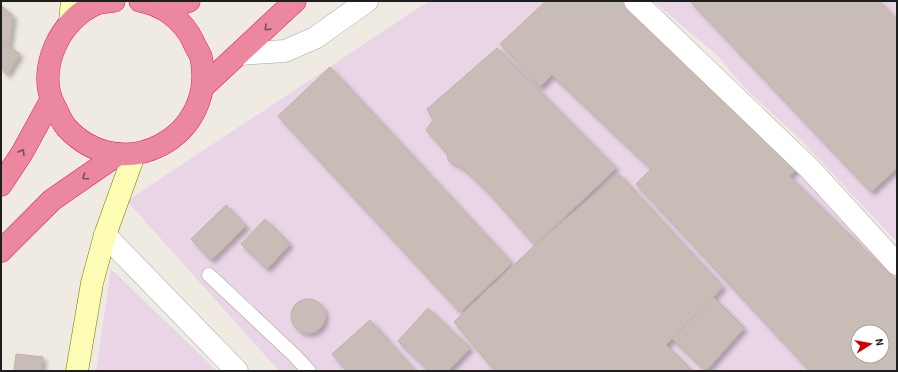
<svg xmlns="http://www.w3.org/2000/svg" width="898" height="372" font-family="'Source Sans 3',sans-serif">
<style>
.industrial{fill:#e9d5e6;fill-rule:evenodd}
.building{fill:#c7bdb6;stroke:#c2b0a5;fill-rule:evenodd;filter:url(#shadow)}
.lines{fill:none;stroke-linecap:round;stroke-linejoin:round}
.lane-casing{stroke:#a5a5a5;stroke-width:15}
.street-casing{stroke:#a5a5a5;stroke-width:23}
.secondary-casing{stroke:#737a00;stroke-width:23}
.highway-casing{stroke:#e21b6a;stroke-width:23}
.lane{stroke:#fff;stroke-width:14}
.street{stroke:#fff;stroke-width:22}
.secondary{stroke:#fcfcb4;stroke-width:22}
.highway{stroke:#eb879f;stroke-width:22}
.oneway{stroke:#7a4d58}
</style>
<defs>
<filter id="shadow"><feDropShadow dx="3.5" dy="3.5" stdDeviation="2" flood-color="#0004"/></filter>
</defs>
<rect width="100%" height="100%" fill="#efebe3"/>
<g class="industrial">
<path d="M 429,1 L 635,1 L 897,261 L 897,371 L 279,371 L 127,201 ZM 858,332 L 882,332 L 882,356 L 858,356 Z"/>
<path d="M 653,1 L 897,1 L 897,242 L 801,140 L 744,87 L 718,56 Z"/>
<path d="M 111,269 L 217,371 L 96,371 Z"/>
</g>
<g class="building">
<path d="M 546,1 L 620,1 L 797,169 L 789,176 L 897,281 L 897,371 L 810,371 L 636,184 L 651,169 L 552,75 L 540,87 L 500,44 ZM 858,332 L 882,332 L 882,356 L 858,356 Z"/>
<path d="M 690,1 L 879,1 L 897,20 L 897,168 L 871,192 Z"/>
<path d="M 1,5 L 13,16 L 9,47 L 1,41 Z"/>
<path d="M 1,41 L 20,54 L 7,75 L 1,68 Z"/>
<path d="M 497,48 L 616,168 L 535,245 L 489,193 L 464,169 L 448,160 L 447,153 L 426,130 L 433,120 L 427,109 Z"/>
<path d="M 330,67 L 512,263 L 460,312 L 278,116 Z"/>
<path d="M 619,174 L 723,287 L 666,345 L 691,370 L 495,371 L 454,322 L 535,245 Z"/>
<path d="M 226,205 L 246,226 L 211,260 L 191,239 Z"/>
<path d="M 265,219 L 290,244 L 267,269 L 241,244 Z"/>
<path d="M 713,297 L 744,328 L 706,371 L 672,339 Z"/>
<circle cx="308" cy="316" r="17"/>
<path d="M 428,308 L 470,348 L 448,371 L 429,371 L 398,341 Z"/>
<path d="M 370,320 L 415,371 L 347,371 L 332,354 Z"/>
<path d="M 16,354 L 43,357 L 42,371 L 14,371 Z"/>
</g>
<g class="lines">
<defs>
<path id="lane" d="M 209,275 L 294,355 L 309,371"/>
<g id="street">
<path d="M 635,1 L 811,170 L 897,264"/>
<path d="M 239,54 L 285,51 L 315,38 L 367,1"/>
<path d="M 105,235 L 237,371"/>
</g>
<g id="secondary">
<path d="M 70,22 L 72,1"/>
<path d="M 77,371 L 92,283 L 105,235 L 134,155"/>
</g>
<g id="highway">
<path d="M 114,1 C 108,2 101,2 96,4 C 60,19 36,70 54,105 C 58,112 61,121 66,127 C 121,188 218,138 201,57 C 199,52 195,46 193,41 C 183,20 163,5 140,1"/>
<path d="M 164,9 L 189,1"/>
<path d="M 203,87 L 295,1"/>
<path d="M 1,185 L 22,153 L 51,100"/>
<path d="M 1,251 L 52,200 L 117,155"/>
</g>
</defs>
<use href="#lane" class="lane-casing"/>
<use href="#street" class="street-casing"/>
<use href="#secondary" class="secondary-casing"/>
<use href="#highway" class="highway-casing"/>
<use href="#lane" class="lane"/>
<use href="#street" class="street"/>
<use href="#secondary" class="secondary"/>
<use href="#highway" class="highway"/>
</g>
<defs><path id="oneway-chevron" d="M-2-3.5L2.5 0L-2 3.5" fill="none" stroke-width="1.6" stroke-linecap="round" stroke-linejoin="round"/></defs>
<g class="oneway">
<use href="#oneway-chevron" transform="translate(267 28) rotate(136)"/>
<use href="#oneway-chevron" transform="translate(22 152) rotate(-59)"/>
<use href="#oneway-chevron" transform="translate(85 177) rotate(145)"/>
</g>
<rect width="898" height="372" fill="none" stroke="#1e1e1e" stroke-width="4"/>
<g transform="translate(870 344) rotate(79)"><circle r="19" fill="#ffffff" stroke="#a5a5a5"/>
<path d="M0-3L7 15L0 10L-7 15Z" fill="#cc000b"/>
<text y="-6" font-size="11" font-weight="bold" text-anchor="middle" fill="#1e1e1e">N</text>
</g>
</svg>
